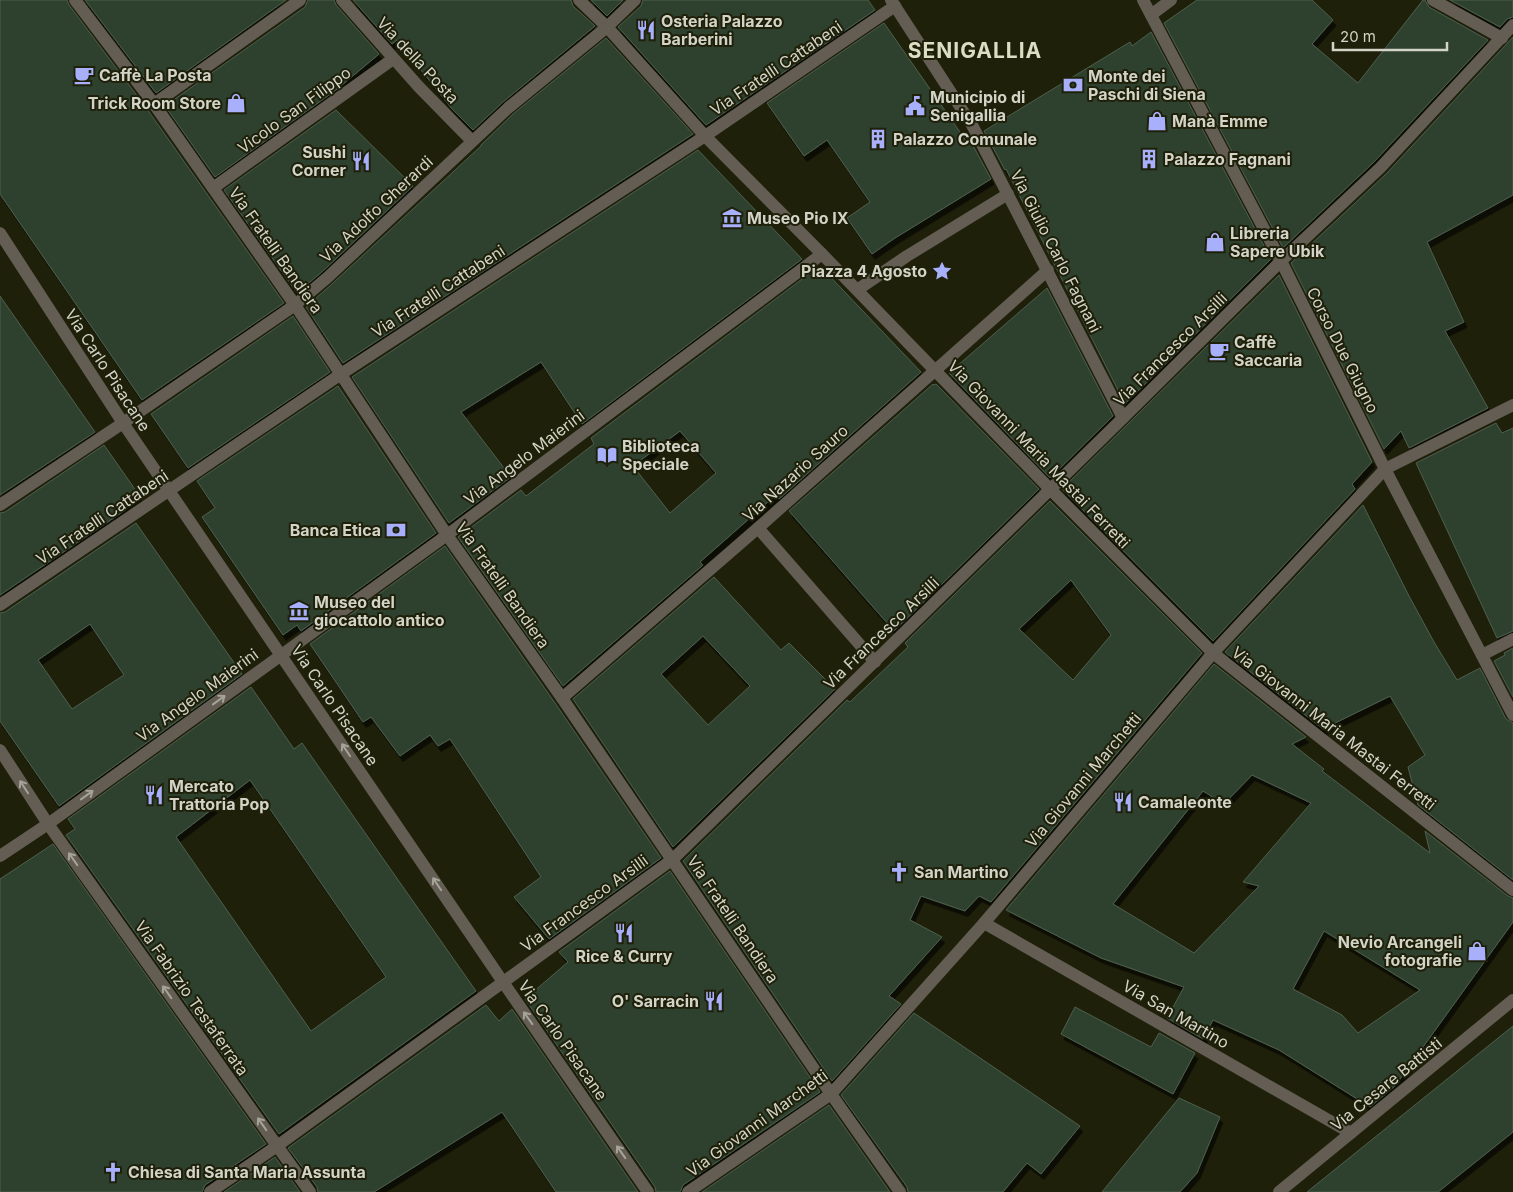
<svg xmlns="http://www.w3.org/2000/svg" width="1513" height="1192" font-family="Inter,sans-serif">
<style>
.building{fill:#2f412f;stroke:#4d5f4d;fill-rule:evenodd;filter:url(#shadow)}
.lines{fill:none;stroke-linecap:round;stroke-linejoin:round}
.street{stroke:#635d54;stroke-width:12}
.oneway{stroke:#a6a499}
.labels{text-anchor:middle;stroke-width:4;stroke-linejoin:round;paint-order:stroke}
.poi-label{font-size:16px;font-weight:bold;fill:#d3d4c7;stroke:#1f200a;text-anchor:start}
.street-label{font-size:16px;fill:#d3d4c7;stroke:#1f200a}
.district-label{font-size:21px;font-weight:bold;letter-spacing:1px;fill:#dbdec2;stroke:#1f200a}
</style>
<defs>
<filter id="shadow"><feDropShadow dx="3" dy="5.5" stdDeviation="0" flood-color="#0009"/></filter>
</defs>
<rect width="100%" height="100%" fill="#1f200a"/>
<g class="building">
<path d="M 0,0 L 67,0 L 69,5 L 147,109 L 284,303 L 142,400 L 0,194 Z"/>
<path d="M 85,0 L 286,0 L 156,93 Z"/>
<path d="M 308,0 L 334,0 L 336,5 L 379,54 L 336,90 L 215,177 L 165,106 L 305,7 Z"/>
<path d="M 353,0 L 571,0 L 573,6 L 595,26 L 503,102 L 473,130 L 452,109 L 397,40 L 392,44 Z"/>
<path d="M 591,0 L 623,0 L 607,16 Z"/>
<path d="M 643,0 L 868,0 L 875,10 L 706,125 L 618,27 L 641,6 Z"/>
<path d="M 1197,0 L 1312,0 L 1333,20 L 1312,44 L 1358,83 L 1423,0 L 1425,0 L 1429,7 L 1488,40 L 1374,162 L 1283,248 L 1164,23 Z"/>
<path d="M 1450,0 L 1513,0 L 1513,17 L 1507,19 L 1500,27 Z"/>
<path d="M 884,23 L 967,142 L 970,140 L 991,179 L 895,238 L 872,254 L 847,218 L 870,202 L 827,140 L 804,156 L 767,103 Z"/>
<path d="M 1151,32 L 1271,259 L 1125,404 L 1006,169 L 1005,170 L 984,131 L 1130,42 L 1132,46 Z"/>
<path d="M 1513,37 L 1513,195 L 1427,242 L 1464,322 L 1445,331 L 1488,408 L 1409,448 L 1401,431 L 1384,449 L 1291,263 L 1386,174 Z"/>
<path d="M 606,38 L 693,134 L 343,363 L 306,307 L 333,283 L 481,146 L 481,145 L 513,114 Z"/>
<path d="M 336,110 L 413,186 L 323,271 L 297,293 L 224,190 Z"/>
<path d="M 698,150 L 802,259 L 582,424 L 541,362 L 461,412 L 511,477 L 449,523 L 352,377 Z"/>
<path d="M 822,268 L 921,372 L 779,499 L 776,495 L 700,562 L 703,565 L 563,686 L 458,537 L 521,490 L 526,496 L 594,444 L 591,438 L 814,270 L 816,272 ZM 680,431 L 716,473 L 670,513 L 633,466 Z"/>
<path d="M 1279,275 L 1372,462 L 1352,484 L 1355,489 L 1213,641 L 1062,489 Z"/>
<path d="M 1047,288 L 1113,416 L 1050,478 L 949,373 Z"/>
<path d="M 0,296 L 95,432 L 0,495 Z"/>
<path d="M 293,316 L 330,372 L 188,468 L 151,414 Z"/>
<path d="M 933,384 L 934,385 L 936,384 L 1039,489 L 894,631 L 789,511 Z"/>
<path d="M 338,386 L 436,533 L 301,631 L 297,625 L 283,635 L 202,517 L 215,508 L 197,481 Z"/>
<path d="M 1496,423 L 1502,433 L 1513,428 L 1513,631 L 1497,638 L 1416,463 Z"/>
<path d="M 104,445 L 139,495 L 124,505 L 127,509 L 0,595 L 0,513 L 5,512 Z"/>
<path d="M 1050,501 L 1202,653 L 991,902 L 979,896 L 965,911 L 921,896 L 910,920 L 942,937 L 889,996 L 901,1004 L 832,1081 L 683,861 L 847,700 L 850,702 L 908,647 L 905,643 ZM 1071,580 L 1111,635 L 1073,680 L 1019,629 Z"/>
<path d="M 1363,505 L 1409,596 L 1434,642 L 1457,680 L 1480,668 L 1506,719 L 1513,723 L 1513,880 L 1418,805 L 1408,767 L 1425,755 L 1390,696 L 1323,729 L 1225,652 Z"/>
<path d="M 136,523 L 242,674 L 59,806 L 0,721 L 0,613 L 5,612 ZM 90,624 L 124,675 L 72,709 L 38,660 Z"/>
<path d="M 445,546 L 555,703 L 661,858 L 549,939 L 514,897 L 541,877 L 450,739 L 438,746 L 430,735 L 400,756 L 371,717 L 363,722 L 310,644 Z"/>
<path d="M 714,577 L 781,650 L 789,643 L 835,689 L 673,847 L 573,699 ZM 703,636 L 750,686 L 708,725 L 661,674 Z"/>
<path d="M 1513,648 L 1513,697 L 1494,661 L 1505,655 L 1504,653 Z"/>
<path d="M 1214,664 L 1306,737 L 1292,744 L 1324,769 L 1322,771 L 1430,853 L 1425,831 L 1508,896 L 1513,898 L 1513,922 L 1395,1086 L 1370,1107 L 1279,1050 L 1213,1020 L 1203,1039 L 1167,1018 L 1184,987 L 1101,958 L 1006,910 ZM 1252,775 L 1311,803 L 1243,882 L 1259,886 L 1194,953 L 1113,904 L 1203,791 L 1224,804 ZM 1324,931 L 1420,990 L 1358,1033 L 1342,1015 L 1293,989 Z"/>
<path d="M 251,687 L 294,749 L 302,743 L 476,991 L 279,1134 L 66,835 L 75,829 L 68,819 ZM 250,780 L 386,977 L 311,1031 L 176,837 Z"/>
<path d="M 53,844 L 266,1144 L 205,1185 L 202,1192 L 0,1192 L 0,879 Z"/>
<path d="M 670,871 L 820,1092 L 683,1185 L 680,1192 L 656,1192 L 655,1187 L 525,999 L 568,962 L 559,952 Z"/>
<path d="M 486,1005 L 499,1021 L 512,1009 L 638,1192 L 556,1192 L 502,1112 L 374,1192 L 318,1192 L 317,1187 L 288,1148 Z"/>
<path d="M 1075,1007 L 1151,1047 L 1159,1033 L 1195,1053 L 1173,1094 L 1061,1034 Z"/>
<path d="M 914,1013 L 1080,1126 L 1041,1174 L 1027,1163 L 1003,1192 L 908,1192 L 907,1187 L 841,1095 Z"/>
<path d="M 1513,1026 L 1513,1132 L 1438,1192 L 1307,1192 Z"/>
<path d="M 1179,1098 L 1220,1117 L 1197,1173 L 1180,1192 L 1102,1192 Z"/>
<path d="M 829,1105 L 890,1192 L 702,1192 Z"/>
<path d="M 275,1157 L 300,1192 L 224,1192 Z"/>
</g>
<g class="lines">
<g class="street">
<path d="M 75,0 L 154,104 L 295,305 L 447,535 L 562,698 L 831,1094 L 900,1192"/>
<path d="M 342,0 L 419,87 L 472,141"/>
<path d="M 579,0 L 607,27 L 705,136 L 822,254 L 1050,489 L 1213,653 L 1513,890"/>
<path d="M 891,0 L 972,125 L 1123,418"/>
<path d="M 1143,0 L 1281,261 L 1385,469 L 1513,715"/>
<path d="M 1433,0 L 1502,38"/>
<path d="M 1151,15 L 1171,0"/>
<path d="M 154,104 L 300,0"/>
<path d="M 213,188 L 393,59"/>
<path d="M 0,233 L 123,423 L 503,982 L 648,1192"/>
<path d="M 857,290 L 907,256 L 1008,194"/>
<path d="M 0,505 L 123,423 L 295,305 L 328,277 L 508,108 L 607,27 L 635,0"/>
<path d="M 758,528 L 875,662"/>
<path d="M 0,605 L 341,374 L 705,136 L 895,6"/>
<path d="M 1482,655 L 1513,639"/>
<path d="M 562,698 L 758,528 L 1048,270"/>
<path d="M 0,750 L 48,824 L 310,1192"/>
<path d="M 0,856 L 48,824 L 447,535 L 822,254"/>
<path d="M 984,923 L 1351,1133"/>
<path d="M 210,1192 L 277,1146 L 673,859 L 1123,418 L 1281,261 L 1380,168 L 1513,25"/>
<path d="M 688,1192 L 831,1094 L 984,923 L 1213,653 L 1385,469 L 1513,405"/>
<path d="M 1279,1192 L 1513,1000"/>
</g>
</g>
<defs><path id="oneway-shaft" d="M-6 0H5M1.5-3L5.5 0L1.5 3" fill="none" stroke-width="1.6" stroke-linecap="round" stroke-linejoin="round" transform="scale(1.25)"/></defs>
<g class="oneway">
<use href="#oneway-shaft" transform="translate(219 700) rotate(-36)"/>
<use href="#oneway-shaft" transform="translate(346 750) rotate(-124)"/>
<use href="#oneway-shaft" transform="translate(24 787) rotate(-123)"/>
<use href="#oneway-shaft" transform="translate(87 795) rotate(-36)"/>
<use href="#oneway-shaft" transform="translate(73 859) rotate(-125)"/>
<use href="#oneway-shaft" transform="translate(437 884) rotate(-124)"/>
<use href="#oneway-shaft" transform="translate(167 992) rotate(-125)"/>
<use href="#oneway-shaft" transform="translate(528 1018) rotate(-125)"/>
<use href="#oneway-shaft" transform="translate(262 1124) rotate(-125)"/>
<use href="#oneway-shaft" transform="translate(621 1152) rotate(-125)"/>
</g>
<defs>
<symbol id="restaurant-bare" viewBox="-9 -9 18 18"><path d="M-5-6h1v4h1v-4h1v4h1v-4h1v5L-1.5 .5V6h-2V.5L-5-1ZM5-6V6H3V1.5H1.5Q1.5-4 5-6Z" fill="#a8b0fc" stroke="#1f200a" stroke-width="2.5" paint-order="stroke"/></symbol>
<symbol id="cafe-bare" viewBox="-9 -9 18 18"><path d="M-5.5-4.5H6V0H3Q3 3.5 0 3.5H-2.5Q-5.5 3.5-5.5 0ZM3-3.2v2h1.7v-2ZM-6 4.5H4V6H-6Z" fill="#a8b0fc" stroke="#1f200a" stroke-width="2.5" paint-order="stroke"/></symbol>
<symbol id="bank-bare" viewBox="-9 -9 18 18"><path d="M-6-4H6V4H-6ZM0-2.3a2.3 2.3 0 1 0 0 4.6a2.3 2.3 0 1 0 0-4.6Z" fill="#a8b0fc" stroke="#1f200a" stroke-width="2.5" paint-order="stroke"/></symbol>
<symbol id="shop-bare" viewBox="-9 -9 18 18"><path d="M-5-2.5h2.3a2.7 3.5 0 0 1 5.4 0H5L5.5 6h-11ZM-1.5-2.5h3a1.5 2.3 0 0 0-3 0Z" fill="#a8b0fc" stroke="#1f200a" stroke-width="2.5" paint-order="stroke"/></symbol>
<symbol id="civic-bare" viewBox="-9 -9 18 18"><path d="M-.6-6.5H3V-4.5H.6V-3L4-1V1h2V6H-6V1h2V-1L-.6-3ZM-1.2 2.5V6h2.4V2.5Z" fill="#a8b0fc" stroke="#1f200a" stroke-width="2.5" paint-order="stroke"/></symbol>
<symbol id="building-bare" viewBox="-9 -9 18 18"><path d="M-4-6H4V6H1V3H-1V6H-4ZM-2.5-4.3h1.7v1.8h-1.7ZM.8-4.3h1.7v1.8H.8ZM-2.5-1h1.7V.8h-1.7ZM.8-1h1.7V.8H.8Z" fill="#a8b0fc" stroke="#1f200a" stroke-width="2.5" paint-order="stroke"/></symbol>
<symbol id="museum-bare" viewBox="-9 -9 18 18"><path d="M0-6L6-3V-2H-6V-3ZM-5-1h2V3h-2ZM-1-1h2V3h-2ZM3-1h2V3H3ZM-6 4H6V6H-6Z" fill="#a8b0fc" stroke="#1f200a" stroke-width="2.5" paint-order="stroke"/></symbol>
<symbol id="sight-bare" viewBox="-9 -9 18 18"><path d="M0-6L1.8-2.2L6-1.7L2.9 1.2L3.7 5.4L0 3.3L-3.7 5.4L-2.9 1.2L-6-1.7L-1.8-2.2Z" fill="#a8b0fc" stroke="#1f200a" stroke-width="2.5" paint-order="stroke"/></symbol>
<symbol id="library-bare" viewBox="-9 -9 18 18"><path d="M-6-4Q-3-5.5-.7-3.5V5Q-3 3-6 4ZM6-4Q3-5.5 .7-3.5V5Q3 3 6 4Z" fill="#a8b0fc" stroke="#1f200a" stroke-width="2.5" paint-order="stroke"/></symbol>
<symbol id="church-bare" viewBox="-9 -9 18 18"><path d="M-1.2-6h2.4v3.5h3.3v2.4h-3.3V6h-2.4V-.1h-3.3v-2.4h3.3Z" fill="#a8b0fc" stroke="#1f200a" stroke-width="2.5" paint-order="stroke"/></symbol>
</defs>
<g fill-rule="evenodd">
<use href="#restaurant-bare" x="632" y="16" width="28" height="28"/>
<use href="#cafe-bare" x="70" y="61" width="28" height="28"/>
<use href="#bank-bare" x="1059" y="71" width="28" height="28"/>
<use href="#shop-bare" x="222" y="89" width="28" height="28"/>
<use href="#civic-bare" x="901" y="92" width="28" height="28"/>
<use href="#shop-bare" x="1143" y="107" width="28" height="28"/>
<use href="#building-bare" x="864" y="125" width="28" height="28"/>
<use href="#building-bare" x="1135" y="145" width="28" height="28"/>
<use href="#restaurant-bare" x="347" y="147" width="28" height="28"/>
<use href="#museum-bare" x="718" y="204" width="28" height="28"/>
<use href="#shop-bare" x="1201" y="228" width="28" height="28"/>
<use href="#sight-bare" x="928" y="257" width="28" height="28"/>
<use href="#cafe-bare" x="1205" y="337" width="28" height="28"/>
<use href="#library-bare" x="593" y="441" width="28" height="28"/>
<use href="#bank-bare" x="382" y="516" width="28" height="28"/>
<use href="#museum-bare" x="285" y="597" width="28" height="28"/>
<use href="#restaurant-bare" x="140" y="781" width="28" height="28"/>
<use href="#restaurant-bare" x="1109" y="788" width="28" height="28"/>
<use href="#church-bare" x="885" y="858" width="28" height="28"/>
<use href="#restaurant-bare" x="610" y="919" width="28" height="28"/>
<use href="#shop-bare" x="1463" y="937" width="28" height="28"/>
<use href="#restaurant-bare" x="700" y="987" width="28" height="28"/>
<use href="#church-bare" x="99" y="1158" width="28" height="28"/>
</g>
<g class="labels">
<g class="poi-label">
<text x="661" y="27">Osteria Palazzo<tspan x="661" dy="18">Barberini</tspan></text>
<text x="99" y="81">Caffè La Posta</text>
<text x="1088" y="82">Monte dei<tspan x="1088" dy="18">Paschi di Siena</tspan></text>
<text x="930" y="103">Municipio di<tspan x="930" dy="18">Senigallia</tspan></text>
<text x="221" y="109" text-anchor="end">Trick Room Store</text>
<text x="1172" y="127">Manà Emme</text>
<text x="893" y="145">Palazzo Comunale</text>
<text x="346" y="158" text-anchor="end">Sushi<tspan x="346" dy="18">Corner</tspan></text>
<text x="1164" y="165">Palazzo Fagnani</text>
<text x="747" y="224">Museo Pio IX</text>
<text x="1230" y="239">Libreria<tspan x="1230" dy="18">Sapere Ubik</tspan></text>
<text x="927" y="277" text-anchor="end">Piazza 4 Agosto</text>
<text x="1234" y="348">Caffè<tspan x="1234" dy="18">Saccaria</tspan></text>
<text x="622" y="452">Biblioteca<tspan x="622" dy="18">Speciale</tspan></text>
<text x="381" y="536" text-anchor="end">Banca Etica</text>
<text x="314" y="608">Museo del<tspan x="314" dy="18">giocattolo antico</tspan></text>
<text x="169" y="792">Mercato<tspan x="169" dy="18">Trattoria Pop</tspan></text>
<text x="1138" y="808">Camaleonte</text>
<text x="914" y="878">San Martino</text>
<text x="1462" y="948" text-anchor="end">Nevio Arcangeli<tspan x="1462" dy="18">fotografie</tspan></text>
<text x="624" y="962" text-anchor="middle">Rice &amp; Curry</text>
<text x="699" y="1007" text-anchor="end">O' Sarracin</text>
<text x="128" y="1178">Chiesa di Santa Maria Assunta</text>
</g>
<g class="street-label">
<text transform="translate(418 60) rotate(47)" y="6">Via della Posta</text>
<text transform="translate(776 68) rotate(-34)" y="6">Via Fratelli Cattabeni</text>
<text transform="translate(294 110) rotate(-36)" y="6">Vicolo San Filippo</text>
<text transform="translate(376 209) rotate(-43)" y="6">Via Adolfo Gherardi</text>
<text transform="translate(276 250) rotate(55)" y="6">Via Fratelli Bandiera</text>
<text transform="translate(1056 251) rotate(63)" y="6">Via Giulio Carlo Fagnani</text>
<text transform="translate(438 291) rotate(-33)" y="6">Via Fratelli Cattabeni</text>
<text transform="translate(1170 349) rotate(-45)" y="6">Via Francesco Arsilli</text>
<text transform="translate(1343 350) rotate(63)" y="6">Corso Due Giugno</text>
<text transform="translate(108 370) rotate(57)" y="6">Via Carlo Pisacane</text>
<text transform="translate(1039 454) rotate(46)" y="6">Via Giovanni Maria Mastai Ferretti</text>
<text transform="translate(524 457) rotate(-37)" y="6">Via Angelo Maierini</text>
<text transform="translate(795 473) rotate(-42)" y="6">Via Nazario Sauro</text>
<text transform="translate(102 517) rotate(-34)" y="6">Via Fratelli Cattabeni</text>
<text transform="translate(503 585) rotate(55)" y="6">Via Fratelli Bandiera</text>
<text transform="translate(881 633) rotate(-44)" y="6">Via Francesco Arsilli</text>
<text transform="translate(197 695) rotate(-36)" y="6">Via Angelo Maierini</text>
<text transform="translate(335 705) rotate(56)" y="6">Via Carlo Pisacane</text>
<text transform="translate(1334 728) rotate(38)" y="6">Via Giovanni Maria Mastai Ferretti</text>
<text transform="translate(1083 780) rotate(-50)" y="6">Via Giovanni Marchetti</text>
<text transform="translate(584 903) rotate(-36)" y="6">Via Francesco Arsilli</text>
<text transform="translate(733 919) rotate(56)" y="6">Via Fratelli Bandiera</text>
<text transform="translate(192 998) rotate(55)" y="6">Via Fabrizio Testaferrata</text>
<text transform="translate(1176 1014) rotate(30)" y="6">Via San Martino</text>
<text transform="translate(563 1040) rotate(55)" y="6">Via Carlo Pisacane</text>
<text transform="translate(1386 1084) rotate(-39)" y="6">Via Cesare Battisti</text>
<text transform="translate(757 1123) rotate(-36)" y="6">Via Giovanni Marchetti</text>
</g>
<g class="district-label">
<text x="975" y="58">SENIGALLIA</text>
</g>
</g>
<path d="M1333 42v8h114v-8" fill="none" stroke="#d3d4c7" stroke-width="2.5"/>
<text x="1340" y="42" font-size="15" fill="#d3d4c7" stroke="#1f200a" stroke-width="4" paint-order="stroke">20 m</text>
</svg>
